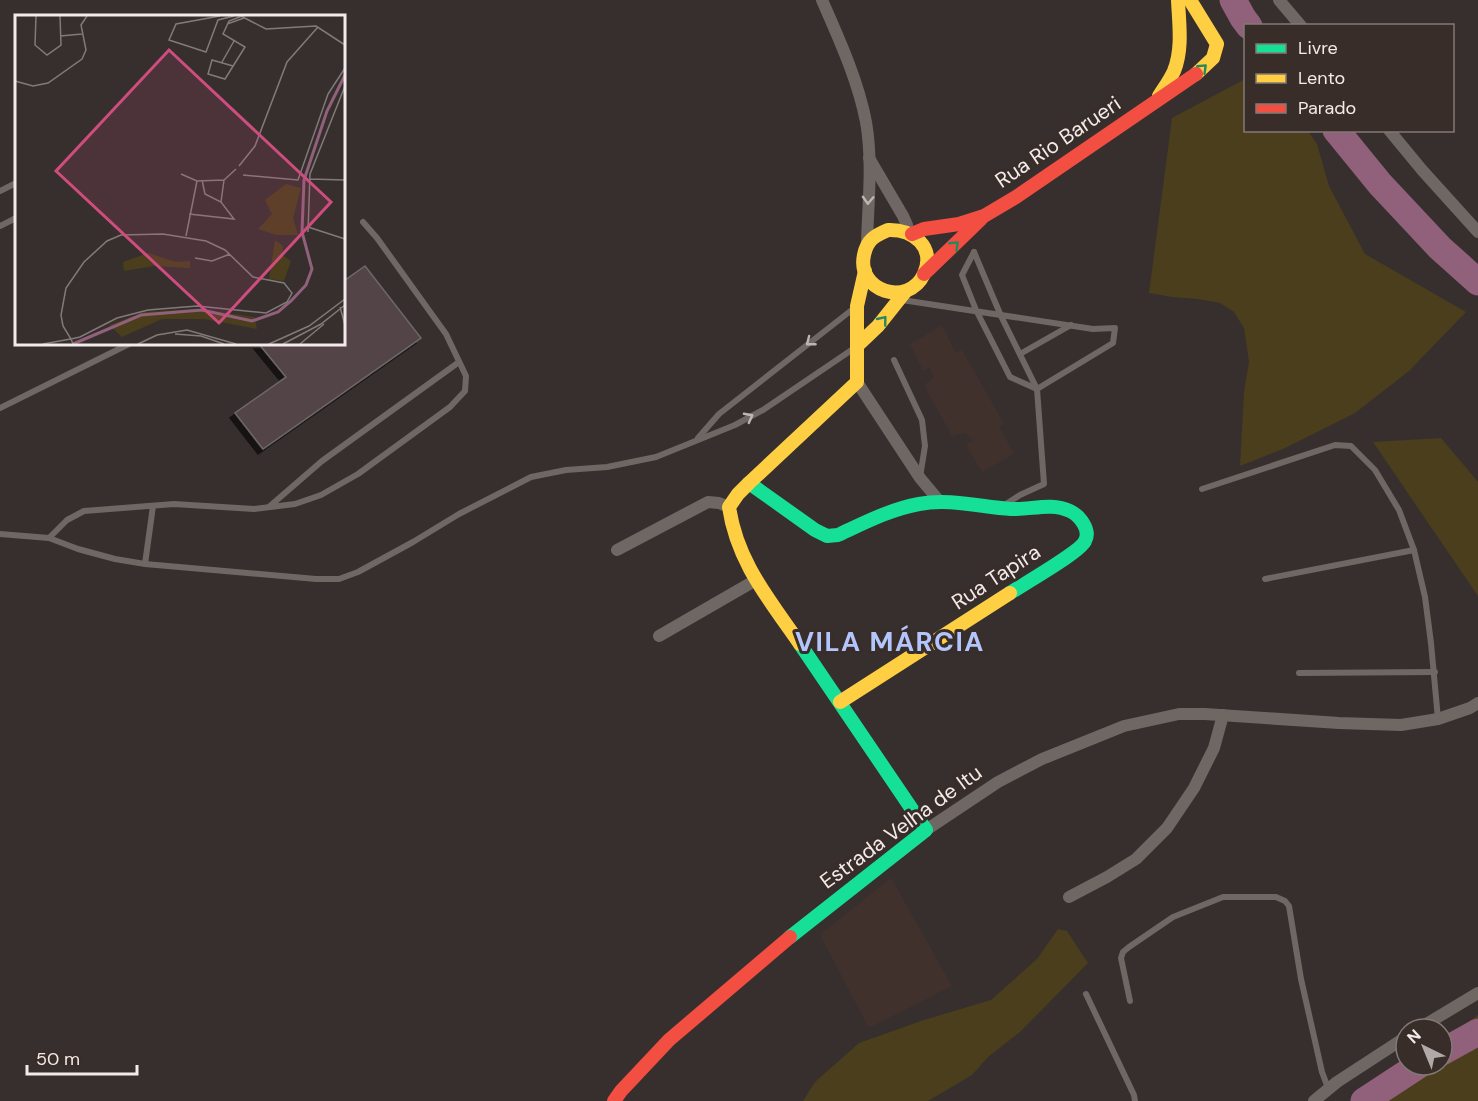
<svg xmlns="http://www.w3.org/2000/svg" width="1478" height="1101" font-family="'DM Sans',sans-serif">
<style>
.built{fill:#41312c}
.green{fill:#4b3e1c}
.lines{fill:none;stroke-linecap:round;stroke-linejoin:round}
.river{stroke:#91607a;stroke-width:27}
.building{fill:#534446;stroke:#6e6868;stroke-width:1.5;filter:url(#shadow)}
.lane{stroke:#6e6763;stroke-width:6}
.street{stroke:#6e6763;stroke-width:12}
.fast{stroke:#16e098;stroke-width:14}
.slow{stroke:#ffcf43;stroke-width:14}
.jam{stroke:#f24e42;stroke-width:14}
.oneway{stroke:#288661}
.oneway2{stroke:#beb6b3}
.labels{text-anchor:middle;stroke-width:6;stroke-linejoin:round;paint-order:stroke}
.street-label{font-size:21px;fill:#f3ebe9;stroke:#392d2a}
.district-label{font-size:27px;font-weight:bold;letter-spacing:1.5px;fill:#b2c5fc;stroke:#392d2a}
.inset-river{fill:none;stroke:#91607a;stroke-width:3}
.inset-road{fill:none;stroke:#827a79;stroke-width:1.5}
.view{fill:#ce4d7e;fill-opacity:0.15;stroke:#ce4d7e;stroke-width:3}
.inset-edge{fill:none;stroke:#f3ebe9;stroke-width:3}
</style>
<defs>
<filter id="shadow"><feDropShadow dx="-5" dy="5" stdDeviation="0" flood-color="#0009"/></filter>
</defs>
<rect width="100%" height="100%" fill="#362f2e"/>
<g class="built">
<path d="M 942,325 L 955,352 L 962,350 L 1004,424 L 999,426 L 1014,454 L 982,472 L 966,445 L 973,440 L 965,433 L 952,436 L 924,385 L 934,377 L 929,368 L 923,371 L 910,344 Z"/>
<path d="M 891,878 L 952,986 L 869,1028 L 820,935 Z"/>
</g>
<g class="green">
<path d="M 1245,79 L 1246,130 L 1308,131 L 1317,144 L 1329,186 L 1365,254 L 1466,312 L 1409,371 L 1355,413 L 1285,448 L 1240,466 L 1244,392 L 1249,362 L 1244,328 L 1234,312 L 1220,303 L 1198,299 L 1172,297 L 1149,293 L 1172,118 Z"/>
<path d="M 1441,438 L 1478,482 L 1478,596 L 1373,442 Z"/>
<path d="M 1058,929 L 1067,931 L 1088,963 L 1020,1032 L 988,1057 L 972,1075 L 928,1101 L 803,1101 L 815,1082 L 859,1043 L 924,1020 L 991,1000 L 1037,959 Z"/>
<path d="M 1478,1015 L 1478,1101 L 1356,1101 L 1407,1065 L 1442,1065 L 1442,1040 Z"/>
</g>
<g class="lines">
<g class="river">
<path d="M 1233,0 L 1243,18 L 1249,26"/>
<path d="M 1336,130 L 1380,184 L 1440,248 L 1478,282"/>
<path d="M 1442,1052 L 1478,1032"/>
<path d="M 1364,1101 L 1419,1065"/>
</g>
</g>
<path class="building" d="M 365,266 L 421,338 L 263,449 L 235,413 L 286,377 L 259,344 L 344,344 L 344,281 Z"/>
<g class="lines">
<g class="lane">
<path d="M 0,191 L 16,183"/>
<path d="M 0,226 L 16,218"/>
<path d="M 974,252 L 1001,316 L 1037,389 L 1044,484 L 1020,495 L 1006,504"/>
<path d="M 902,300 L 1093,329 L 1115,328 L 1113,343 L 1037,389 L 1010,377 L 976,310 L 962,275 L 974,252"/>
<path d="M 1020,354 L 1071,325"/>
<path d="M 894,360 L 922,420 L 925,446 L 920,477"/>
<path d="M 0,408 L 129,344"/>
<path d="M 698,438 L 719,414 L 853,309"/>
<path d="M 1202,489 L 1335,445 L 1351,446 L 1375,470 L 1399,510 L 1414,550 L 1425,597 L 1431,643 L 1438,719"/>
<path d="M 270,506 L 322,461 L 459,362"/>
<path d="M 0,534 L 49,538 L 78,549 L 115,559 L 145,564 L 316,579 L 339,579 L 358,572 L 413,542 L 459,514 L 531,477 L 566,470 L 607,467 L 656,457 L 735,425 L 763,410 L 856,347"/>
<path d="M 49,538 L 67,520 L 84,511 L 174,504 L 254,509 L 295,504 L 321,495 L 358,474 L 450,407 L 465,391 L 466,376 L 446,334 L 377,238 L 363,222"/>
<path d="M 145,564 L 153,506"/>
<path d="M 1265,579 L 1414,550"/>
<path d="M 1299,673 L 1435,672"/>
<path d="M 1086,994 L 1134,1095 L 1135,1101"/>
<path d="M 1130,1001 L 1121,958 L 1123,952 L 1129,947 L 1173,917 L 1223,897 L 1276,897 L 1285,901 L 1289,906 L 1301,979 L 1322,1072 L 1328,1088"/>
</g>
<g class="street">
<path d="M 822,0 C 839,39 858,80 866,122 C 873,162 868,204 867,243"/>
<path d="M 1279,0 L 1301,26"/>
<path d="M 1389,130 L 1422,170 L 1478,232"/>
<path d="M 869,158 L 903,216 L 907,225 L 908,232"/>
<path d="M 857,382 L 920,478 L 940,502"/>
<path d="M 617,550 L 708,502 L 719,503 L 729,507"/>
<path d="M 659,636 L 756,580"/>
<path d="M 926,830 L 998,782 L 1042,759 L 1124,726 L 1179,714 L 1205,714 L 1339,723 L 1401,725 L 1438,719 L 1470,708 L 1478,703"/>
<path d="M 1069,897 L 1107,877 L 1136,859 L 1167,828 L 1194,788 L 1214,748 L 1223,715"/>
<path d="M 1418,1029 L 1478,993"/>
<path d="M 1314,1101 L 1337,1082 L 1406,1037"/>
</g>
<g class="fast">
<path d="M 749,483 L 815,530 L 827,536 L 838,535 C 864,523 891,509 919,504 C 949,498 981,507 1011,509 C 1031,510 1051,502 1070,511 C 1080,516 1091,530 1085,541 C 1080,552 1024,584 1010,593"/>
<path d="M 790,937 L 926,830 L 800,644"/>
</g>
<g class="slow">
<path d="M 1190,0 L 1217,44 L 1213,58 L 1196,74"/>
<path d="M 1159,96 C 1164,88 1170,80 1174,71 C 1183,49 1179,23 1178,0"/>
<path d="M 888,230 C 913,229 936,247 924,274 C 908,308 856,291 864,255 C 867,240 874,236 888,230 Z"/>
<path d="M 858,345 L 878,326 L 905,292"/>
<path d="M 800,644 C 769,599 737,562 729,507 L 738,494 L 749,483 L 857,382 L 857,306 L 865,271"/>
<path d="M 840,702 L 1010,593"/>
</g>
<g class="jam">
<path d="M 912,234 L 924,229 L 959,224 L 984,216 L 1016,197 L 1196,74"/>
<path d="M 924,274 L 981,219"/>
<path d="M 614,1101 L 621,1091 L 669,1040 L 790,937"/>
</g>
</g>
<defs><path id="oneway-chevron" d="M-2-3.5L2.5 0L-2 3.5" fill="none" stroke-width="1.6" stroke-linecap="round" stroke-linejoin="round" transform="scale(1.5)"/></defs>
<g class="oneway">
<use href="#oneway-chevron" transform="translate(1203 68) rotate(-44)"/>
<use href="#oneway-chevron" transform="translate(955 245) rotate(-44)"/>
<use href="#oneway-chevron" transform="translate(883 320) rotate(-51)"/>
</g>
<g class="oneway2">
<use href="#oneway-chevron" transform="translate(868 200) rotate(92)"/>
<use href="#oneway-chevron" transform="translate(810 342) rotate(142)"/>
<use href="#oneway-chevron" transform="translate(749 417) rotate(-28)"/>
</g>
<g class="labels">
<g class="street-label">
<text transform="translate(1058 142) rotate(-34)" y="7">Rua Rio Barueri</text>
<text transform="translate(996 577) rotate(-33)" y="7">Rua Tapira</text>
<text transform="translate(901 827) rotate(-36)" y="7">Estrada Velha de Itu</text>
</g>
<g class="district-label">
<text x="890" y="651">VILA MÁRCIA</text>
</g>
</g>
<g transform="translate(15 15)">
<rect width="330" height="330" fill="#362f2e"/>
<path d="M 271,169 L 286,173 L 278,203 L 283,220 L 261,220 L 243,214 L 257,199 L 250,185 ZM 260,225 L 268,231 L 267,240 L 276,246 L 269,266 L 254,264 ZM 133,238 L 161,247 L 175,246 L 175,253 L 139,251 L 109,256 L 108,247 ZM 182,294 L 240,302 L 242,314 L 189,304 L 147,304 L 107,322 L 94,310 L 129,297 Z" fill="#4b3e1c"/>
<path class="inset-river" d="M 58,329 L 126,300 L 187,295 L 237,306 L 263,297 L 276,286 L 291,270 L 297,254 L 287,217 L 289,165 L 312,96 L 330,60"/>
<path class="inset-road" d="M 21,1 L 20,30 L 32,40 L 46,30 L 45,1M 205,1 L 161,9 L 154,25 L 191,37 L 203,5 L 219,1M 226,1 L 251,14 L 301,11 L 330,30M 212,9 L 229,3M 45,21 L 67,19M 207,47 L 219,26M 218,51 L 197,45 L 193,59 L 210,64 L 230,32 L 208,19 L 214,6 L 227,1M 0,66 L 18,71 L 33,68 L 67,44 L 71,35 L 66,10 L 72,1M 224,151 L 240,131 L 272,47 L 303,12M 166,159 L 182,166 L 209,165M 228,160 L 283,165 L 313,79 L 330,53M 295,164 L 330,165M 206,187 L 209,165 L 221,154M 174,199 L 219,204 L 206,187 L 190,179 L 187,165M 293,212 L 330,224M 293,217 L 295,159 L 330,71M 171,221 L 182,166M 180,243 L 197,246 L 215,239M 325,292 L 330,310M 160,319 L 186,321 L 209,329M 28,329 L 50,325 L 56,324 L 65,322 L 102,303 L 133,295 L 182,291 L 251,298 L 272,287 L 277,278 L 269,268 L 238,262 L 210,235 L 191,226 L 148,219 L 106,220 L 92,226 L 69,247 L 51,273 L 46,300 L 48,311 L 56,324 L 58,329M 123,329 L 142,320 L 172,315 L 221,329M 254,329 L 294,311 L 330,284M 268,329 L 306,309 L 330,290M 285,329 L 309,309"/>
<path class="view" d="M 154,35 L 316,187 L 204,308 L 41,156 Z"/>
<rect width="330" height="330" class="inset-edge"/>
</g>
<rect x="1244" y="24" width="210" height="108" fill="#392d2a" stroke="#837976" stroke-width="1.5"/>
<rect x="1256" y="44" width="30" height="9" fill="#16e098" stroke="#837976" stroke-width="1.5"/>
<text x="1298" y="54" font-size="18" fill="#f3ebe9">Livre</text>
<rect x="1256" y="74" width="30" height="9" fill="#ffcf43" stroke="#837976" stroke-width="1.5"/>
<text x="1298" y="84" font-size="18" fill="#f3ebe9">Lento</text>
<rect x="1256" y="104" width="30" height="9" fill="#f24e42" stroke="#837976" stroke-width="1.5"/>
<text x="1298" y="114" font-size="18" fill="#f3ebe9">Parado</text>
<g transform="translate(1424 1047) rotate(317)"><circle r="28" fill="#392d2a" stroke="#837976" stroke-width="1.5"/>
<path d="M0-4.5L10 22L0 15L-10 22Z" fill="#b1a9a8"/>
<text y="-9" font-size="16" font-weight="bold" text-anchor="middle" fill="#f3ebe9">N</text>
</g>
<path d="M27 1065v9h110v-9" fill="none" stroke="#f3ebe9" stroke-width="3"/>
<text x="36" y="1065" font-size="18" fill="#f3ebe9" stroke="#392d2a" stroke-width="4.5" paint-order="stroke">50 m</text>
</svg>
